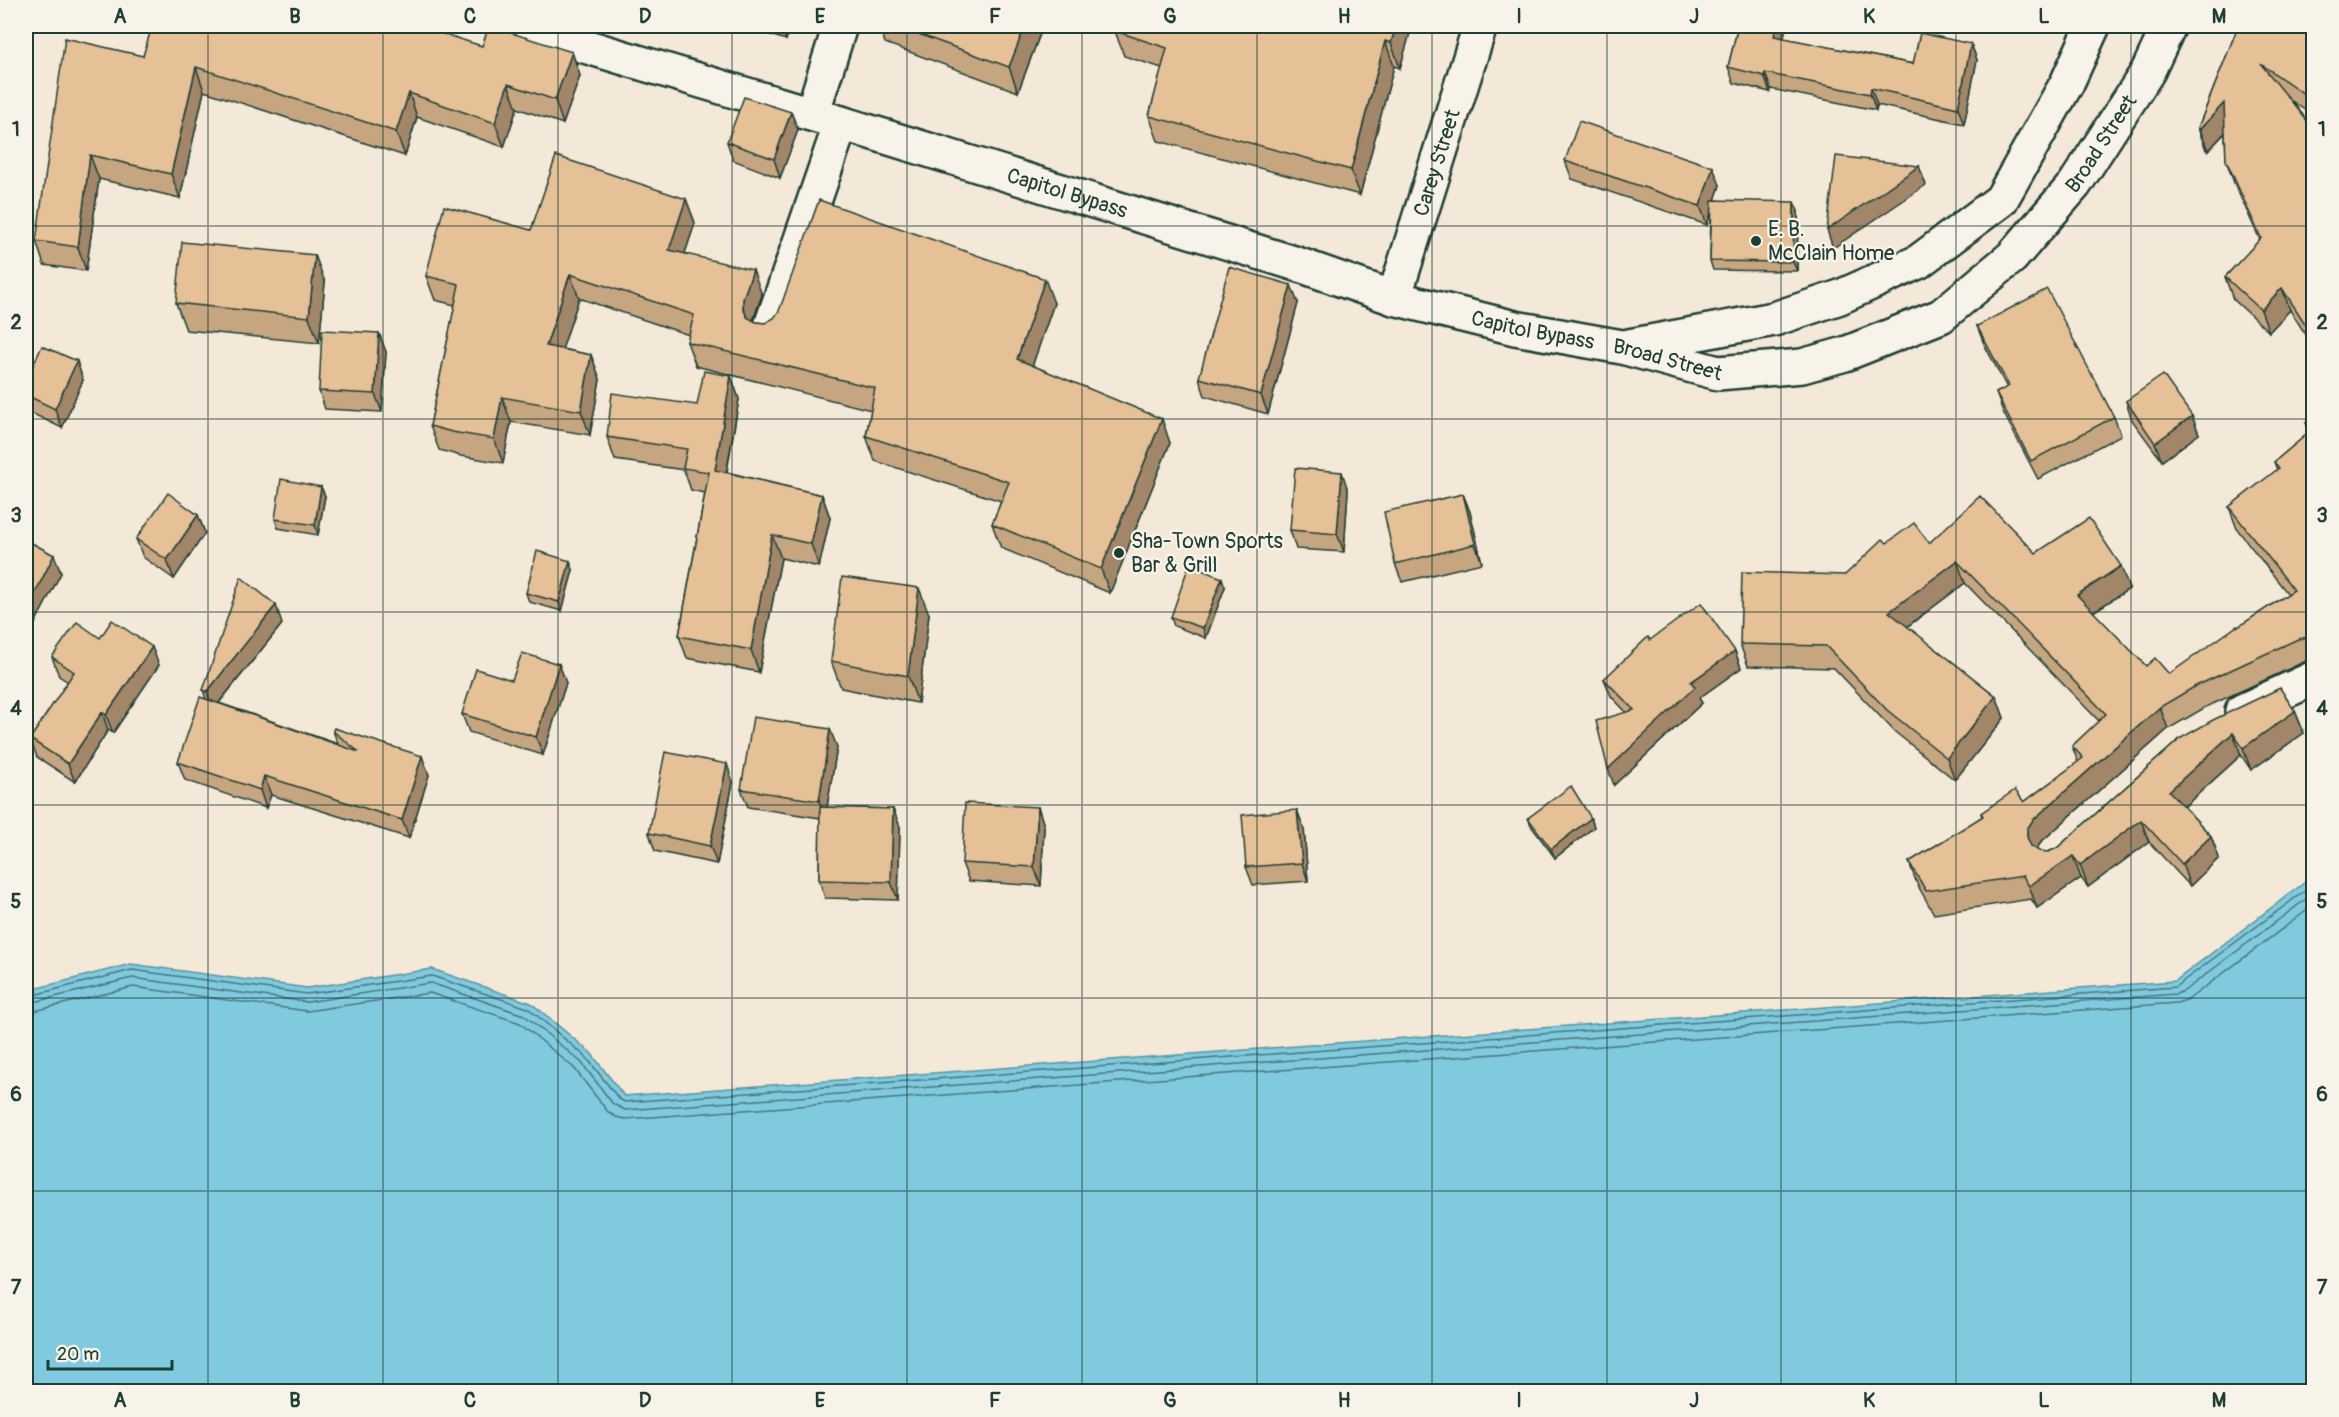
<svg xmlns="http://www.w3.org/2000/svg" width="2339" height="1417" font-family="Pangolin,sans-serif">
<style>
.water{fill:#80cae0;stroke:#59929b;stroke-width:1.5}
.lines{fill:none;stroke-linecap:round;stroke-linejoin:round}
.shore{stroke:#467579;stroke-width:1.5}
.minor-casing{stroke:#1f3d34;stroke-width:38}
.highway-casing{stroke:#1f3d34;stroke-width:38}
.minor{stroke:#f7f3e8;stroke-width:33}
.highway{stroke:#f7f3e8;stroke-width:33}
.wall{fill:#c6a581;stroke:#1f3d34;stroke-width:1.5}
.shaded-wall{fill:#a18669;stroke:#1f3d34;stroke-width:1.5}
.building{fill:#e6c096;stroke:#1f3d34;stroke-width:1.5}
.grid{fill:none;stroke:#1f3d34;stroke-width:1.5;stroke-opacity:0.55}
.poi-dot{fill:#1f3d34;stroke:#f7f3e8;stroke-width:2}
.labels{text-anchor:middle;stroke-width:4.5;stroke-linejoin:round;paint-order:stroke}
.street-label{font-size:21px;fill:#1f3d34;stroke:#f7f3e8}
.poi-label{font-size:21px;fill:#1f3d34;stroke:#f7f3e8;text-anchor:start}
.neatline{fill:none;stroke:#1f3d34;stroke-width:2}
.grid-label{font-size:20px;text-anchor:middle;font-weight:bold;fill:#1f3d34}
</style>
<rect width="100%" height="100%" fill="#f4e9d8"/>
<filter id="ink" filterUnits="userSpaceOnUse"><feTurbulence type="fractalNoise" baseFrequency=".0167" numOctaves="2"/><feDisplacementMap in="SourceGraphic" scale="12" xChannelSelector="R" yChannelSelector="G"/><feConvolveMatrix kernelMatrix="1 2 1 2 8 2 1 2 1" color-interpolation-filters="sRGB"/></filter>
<g filter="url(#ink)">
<path class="water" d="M 2313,876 L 2313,1391 L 26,1391 L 26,991 L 131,964 L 307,988 L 432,969 L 531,1003 L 591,1053 L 624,1096 L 2175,981 Z"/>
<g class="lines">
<g class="shore">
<path d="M 26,997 L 132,970 L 307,994 L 432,976 L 528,1008 L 586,1057 L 619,1099 L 625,1102 L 2175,987 L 2314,884"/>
<path d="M 26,1004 L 132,978 L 307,1002 L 431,983 L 524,1015 L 581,1062 L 613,1104 L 625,1110 L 2176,994 L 2184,991 L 2314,893"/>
<path d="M 26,1013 L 133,987 L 307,1011 L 430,993 L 520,1023 L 574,1068 L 608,1112 L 616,1117 L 625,1119 L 2177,1003 L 2189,999 L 2314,905"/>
</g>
<defs>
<g id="minor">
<path d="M 812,114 L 840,26"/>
<path id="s1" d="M 1394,298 L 1480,26"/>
<path d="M 770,329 L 841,123"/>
<path d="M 2242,711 L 2314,678"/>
</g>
<g id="highway">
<path id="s2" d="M 518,26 L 841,123 L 1297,264 L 1394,298 L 1515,328 L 1622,347 L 1718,373 L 1802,366 L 1845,354 L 1941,316 L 2012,257 L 2075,184 L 2148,71 L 2169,26"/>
<path d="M 1629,346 L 1774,319 L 1840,297 L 1918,262 L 2001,200 L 2067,83 L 2093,26"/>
</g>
</defs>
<use href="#minor" class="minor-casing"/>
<use href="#highway" class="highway-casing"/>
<use href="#minor" class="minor"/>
<use href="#highway" class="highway"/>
</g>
<g class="wall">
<path d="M 742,26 L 791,26 L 786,40 Z"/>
<path d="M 879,26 L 1043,26 L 1018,92 L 885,43 Z"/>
<path d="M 1117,26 L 1412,26 L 1400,68 L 1394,66 L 1360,195 L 1158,141 L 1149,116 L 1162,68 L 1124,56 L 1115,31 Z"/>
<path d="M 1738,26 L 1782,26 L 1785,32 L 1783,38 L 1913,64 L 1971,44 L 1977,60 L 1964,124 L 1877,105 L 1876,110 L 1771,89 L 1770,92 L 1734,83 L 1728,67 Z"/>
<path d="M 2313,26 L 2313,116 L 2292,101 L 2313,128 L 2313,346 L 2290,310 L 2269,332 L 2233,299 L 2225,277 L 2260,240 L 2234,183 L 2226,160 L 2225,133 L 2208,151 L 2206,150 L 2198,128 L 2237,29 Z"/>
<path d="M 482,46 L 572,52 L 580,76 L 563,124 L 517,108 L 504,147 L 417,117 L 405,156 L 204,91 L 180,198 L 99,179 L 86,271 L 44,265 L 36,241 L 143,56 Z"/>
<path d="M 791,112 L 798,130 L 780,178 L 733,160 L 727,142 Z"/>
<path d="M 1565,161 L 1720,185 L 1715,200 L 1798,211 L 1797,271 L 1713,270 L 1710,261 L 1711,211 L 1707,225 L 1572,179 Z"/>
<path d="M 686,199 L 695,223 L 685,253 L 762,295 L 753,321 L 756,322 L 765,323 L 1054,303 L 1032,366 L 1170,443 L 1110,593 L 1001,548 L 992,524 L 1001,501 L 875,461 L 866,436 L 871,410 L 696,366 L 687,342 L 689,335 L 579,298 L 562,349 L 591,355 L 600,379 L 590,435 L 511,422 L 503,463 L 461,456 L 439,450 L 430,426 L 455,305 L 435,300 L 426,276 L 531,230 Z"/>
<path d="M 325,282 L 319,343 L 186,330 L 176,303 Z"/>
<path d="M 1298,303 L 1268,414 L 1205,396 L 1199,378 Z"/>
<path d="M 1977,326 L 2114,417 L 2121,435 L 2038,479 L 2003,412 L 1996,393 L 2007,388 L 1984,344 Z"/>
<path d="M 379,333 L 386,352 L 382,412 L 325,409 L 319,391 Z"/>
<path d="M 731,376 L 739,399 L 727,472 L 822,495 L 830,518 L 819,567 L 781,558 L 759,672 L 687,658 L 679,636 L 705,493 L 691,490 L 684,470 L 615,460 L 607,437 L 697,405 Z"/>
<path d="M 83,380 L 62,428 L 27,411 L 26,407 L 26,381 Z"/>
<path d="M 2126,401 L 2192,416 L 2199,434 L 2162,461 L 2132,420 Z"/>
<path d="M 2313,417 L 2313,660 L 2306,661 L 2204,708 L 2168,729 L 2041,842 L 2036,850 L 2039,851 L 2048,852 L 2057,848 L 2181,738 L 2295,711 L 2304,733 L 2251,770 L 2241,755 L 2184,807 L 2211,836 L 2219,858 L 2190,886 L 2149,842 L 2088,887 L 2081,878 L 2037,908 L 2031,899 L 1934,914 L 1917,884 L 1909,862 L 1982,817 L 1981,813 L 2024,802 L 2078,762 L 2072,746 L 2099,721 L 1965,583 L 1907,627 L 1996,696 L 2004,718 L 1955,780 L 1895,732 L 1834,668 L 1748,666 L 1740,644 L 1845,575 L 1887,543 L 1929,543 L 2036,553 L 2129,589 L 2093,612 L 2146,666 L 2169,674 L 2288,594 L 2237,529 L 2229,507 L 2277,470 L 2274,462 L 2310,432 L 2306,423 Z"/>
<path d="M 321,487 L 325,496 L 318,535 L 278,528 L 275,519 Z"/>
<path d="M 1348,490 L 1344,552 L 1296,549 L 1290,530 Z"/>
<path d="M 1463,494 L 1470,512 L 1482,563 L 1402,582 L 1395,564 Z"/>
<path d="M 198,515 L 205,533 L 174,579 L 143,557 L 136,539 Z"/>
<path d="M 26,540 L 54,555 L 61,573 L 35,623 L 26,618 Z"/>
<path d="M 573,570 L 562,611 L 529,602 L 526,593 Z"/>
<path d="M 1225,587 L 1206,638 L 1174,626 L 1171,617 Z"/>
<path d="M 929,614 L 918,703 L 841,688 L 831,661 Z"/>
<path d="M 282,624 L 219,703 L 338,744 L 333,731 L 429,775 L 409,838 L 271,795 L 266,808 L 185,780 L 178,762 L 206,699 L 203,690 Z"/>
<path d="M 100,638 L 159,665 L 113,733 L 108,730 L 75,782 L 37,757 L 30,739 L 68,682 L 59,676 L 52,657 Z"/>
<path d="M 1650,640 L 1735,651 L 1741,668 L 1699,698 L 1702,703 L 1614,785 L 1626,712 L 1611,696 L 1604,679 Z"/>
<path d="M 559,664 L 566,683 L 543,755 L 469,732 L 462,714 L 512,680 Z"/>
<path d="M 837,747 L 827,807 L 893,809 L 900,827 L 898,900 L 825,898 L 819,880 L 820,818 L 748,807 L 741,789 Z"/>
<path d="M 733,782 L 717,864 L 655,851 L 649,833 Z"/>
<path d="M 1038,807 L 1044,826 L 1041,886 L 969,881 L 962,863 Z"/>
<path d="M 1297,810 L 1304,829 L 1308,881 L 1253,885 L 1246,867 Z"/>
<path d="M 1528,818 L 1591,818 L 1594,827 L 1555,858 L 1532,827 Z"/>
</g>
<g class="shaded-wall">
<path d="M 780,26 L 791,26 L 786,40 Z"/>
<path d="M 1025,26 L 1043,26 L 1018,92 L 1009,67 Z"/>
<path d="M 1396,26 L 1412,26 L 1400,68 L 1391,43 Z"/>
<path d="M 1777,26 L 1782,26 L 1785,32 L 1780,52 L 1774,36 Z"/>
<path d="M 1385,41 L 1394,66 L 1360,195 L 1351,170 Z"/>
<path d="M 1971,44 L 1977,60 L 1964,124 L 1958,108 Z"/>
<path d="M 572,52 L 580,76 L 563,124 L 555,100 Z"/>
<path d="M 196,67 L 204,91 L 180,198 L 171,174 Z"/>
<path d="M 1765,73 L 1771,89 L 1770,92 L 1764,76 Z"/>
<path d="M 508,84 L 517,108 L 504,147 L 495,123 Z"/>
<path d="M 1871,88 L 1877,105 L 1876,110 L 1870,94 Z"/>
<path d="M 409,93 L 417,117 L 405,156 L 396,132 Z"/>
<path d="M 2224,103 L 2232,125 L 2208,151 L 2200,129 Z"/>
<path d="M 791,112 L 798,130 L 780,178 L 774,159 Z"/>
<path d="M 90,155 L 99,179 L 86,271 L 78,247 Z"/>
<path d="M 1919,166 L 1926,185 L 1833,248 L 1827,230 Z"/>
<path d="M 1713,167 L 1720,185 L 1707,225 L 1700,206 Z"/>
<path d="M 686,199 L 695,223 L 678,274 L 669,250 Z"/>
<path d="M 1794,202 L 1798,211 L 1797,271 L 1793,262 Z"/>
<path d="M 315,255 L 325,282 L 319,343 L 309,317 Z"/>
<path d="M 753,270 L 762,295 L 752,323 L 752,332 L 743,308 L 743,299 Z"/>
<path d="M 570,274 L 579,298 L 555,371 L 546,346 Z"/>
<path d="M 1045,279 L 1054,303 L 1026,384 L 1017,359 Z"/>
<path d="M 1291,285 L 1298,303 L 1268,414 L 1261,395 Z"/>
<path d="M 2282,288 L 2290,310 L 2269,332 L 2261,310 Z"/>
<path d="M 379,333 L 386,352 L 382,412 L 375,394 Z"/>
<path d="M 591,355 L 600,379 L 590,435 L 581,411 Z"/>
<path d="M 77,361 L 83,380 L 62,428 L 55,409 Z"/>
<path d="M 731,376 L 739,399 L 723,492 L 715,470 Z"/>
<path d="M 502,397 L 511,422 L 503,463 L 494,439 Z"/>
<path d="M 2192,416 L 2199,434 L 2162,461 L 2155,443 Z"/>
<path d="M 1162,419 L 1170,443 L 1110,593 L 1101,569 Z"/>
<path d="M 1342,472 L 1348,490 L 1344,552 L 1337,534 Z"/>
<path d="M 321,487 L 325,496 L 318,535 L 315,525 Z"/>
<path d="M 1463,494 L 1470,512 L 1482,563 L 1475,544 Z"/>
<path d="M 822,495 L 830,518 L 819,567 L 811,544 Z"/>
<path d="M 198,515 L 205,533 L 174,579 L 167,560 Z"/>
<path d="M 772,535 L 781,558 L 759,672 L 751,650 Z"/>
<path d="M 54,555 L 61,573 L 35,623 L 29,605 Z"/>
<path d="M 570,561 L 573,570 L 562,611 L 559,602 Z"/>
<path d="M 1957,561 L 1965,583 L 1897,634 L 1889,612 Z"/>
<path d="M 2121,566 L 2129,589 L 2085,617 L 2077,595 Z"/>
<path d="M 1222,578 L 1225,587 L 1206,638 L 1203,628 Z"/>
<path d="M 919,588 L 929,614 L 918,703 L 908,676 Z"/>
<path d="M 276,605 L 282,624 L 213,710 L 207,692 Z"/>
<path d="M 152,647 L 159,665 L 113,733 L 106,715 Z"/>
<path d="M 1735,651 L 1741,668 L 1699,698 L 1702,703 L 1614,785 L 1608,769 L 1691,682 Z"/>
<path d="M 559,664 L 566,683 L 543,755 L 536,737 Z"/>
<path d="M 1996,696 L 2004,718 L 1955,780 L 1947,758 Z"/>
<path d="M 2160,707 L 2168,729 L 2041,842 L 2035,851 L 2035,859 L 2027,837 L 2027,829 L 2033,820 Z"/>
<path d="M 2295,711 L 2304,733 L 2251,770 L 2243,748 Z"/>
<path d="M 102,712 L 108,730 L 75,782 L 68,764 Z"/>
<path d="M 830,729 L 837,747 L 825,819 L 819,801 Z"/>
<path d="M 2233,733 L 2241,755 L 2177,813 L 2169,791 Z"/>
<path d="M 422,756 L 429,775 L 409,838 L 402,820 Z"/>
<path d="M 727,764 L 733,782 L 717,864 L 710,846 Z"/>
<path d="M 264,776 L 271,795 L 266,808 L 260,790 Z"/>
<path d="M 1038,807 L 1044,826 L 1041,886 L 1034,867 Z"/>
<path d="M 893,809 L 900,827 L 898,900 L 891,882 Z"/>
<path d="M 1297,810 L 1304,829 L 1308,881 L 1302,863 Z"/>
<path d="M 1591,818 L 1594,827 L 1555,858 L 1551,849 Z"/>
<path d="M 2141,820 L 2149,842 L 2088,887 L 2080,865 Z"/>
<path d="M 2211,836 L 2219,858 L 2190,886 L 2182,864 Z"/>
<path d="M 2073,856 L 2081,878 L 2037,908 L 2029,886 Z"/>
</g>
<g class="building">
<path d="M 152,26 L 418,26 L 482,46 L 489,26 L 572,52 L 555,100 L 508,84 L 495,123 L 409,93 L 396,132 L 196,67 L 171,174 L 90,155 L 78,247 L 36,241 L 65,38 L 143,56 Z"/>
<path d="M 896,26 L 1025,26 L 1009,67 Z"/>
<path d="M 1117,26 L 1396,26 L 1391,43 L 1385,41 L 1351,170 L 1149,116 L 1167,48 L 1115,31 Z"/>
<path d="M 1738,26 L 1777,26 L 1774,36 L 1913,64 L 1920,33 L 1971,44 L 1958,108 L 1871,88 L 1870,94 L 1765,73 L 1764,76 L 1728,67 Z"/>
<path d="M 2242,26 L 2313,26 L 2313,100 L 2261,64 L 2313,128 L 2313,336 L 2282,288 L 2261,310 L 2225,277 L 2261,238 L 2226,160 L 2224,103 L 2200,129 L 2198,128 L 2237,29 Z"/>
<path d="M 744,97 L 791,112 L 774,159 L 727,142 Z"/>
<path d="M 1579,121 L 1713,167 L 1700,206 L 1565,161 Z"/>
<path d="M 556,156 L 686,199 L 669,250 L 753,270 L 743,299 L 743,308 L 747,317 L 756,322 L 765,323 L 774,318 L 779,311 L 819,200 L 1045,279 L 1017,359 L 1162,419 L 1101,569 L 992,524 L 1009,482 L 866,436 L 875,388 L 687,342 L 694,315 L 570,274 L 546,346 L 591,355 L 581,411 L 502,397 L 494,439 L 452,432 L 430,426 L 459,284 L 426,276 L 444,206 L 531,230 Z"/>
<path d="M 1836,156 L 1919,166 L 1827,230 Z"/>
<path d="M 1712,200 L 1794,202 L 1793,262 L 1710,261 Z"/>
<path d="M 182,242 L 315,255 L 309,317 L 176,303 Z"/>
<path d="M 1229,267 L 1291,285 L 1261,395 L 1199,378 Z"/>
<path d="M 2047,289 L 2114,417 L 2031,461 L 1996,393 L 2009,386 L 1977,326 Z"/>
<path d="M 322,330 L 379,333 L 375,394 L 319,391 Z"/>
<path d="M 42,346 L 77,361 L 55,409 L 26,395 L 26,381 Z"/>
<path d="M 704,371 L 731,376 L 715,470 L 822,495 L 811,544 L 772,535 L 751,650 L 679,636 L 709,472 L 683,468 L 687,449 L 607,437 L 612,393 L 697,405 Z"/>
<path d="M 2163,375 L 2192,416 L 2155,443 L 2126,401 Z"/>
<path d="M 2313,417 L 2313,639 L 2307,637 L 2298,639 L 2196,686 L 2160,707 L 2033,820 L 2027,829 L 2027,837 L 2031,846 L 2039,851 L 2048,852 L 2057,848 L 2181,738 L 2213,720 L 2280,688 L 2295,711 L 2243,748 L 2233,733 L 2169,791 L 2211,836 L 2182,864 L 2141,820 L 2080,865 L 2073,856 L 2029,886 L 2023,876 L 1926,891 L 1909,862 L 1983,816 L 1981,813 L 2015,790 L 2024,802 L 2083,758 L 2072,746 L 2106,714 L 1957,561 L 1889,612 L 1996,696 L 1947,758 L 1887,710 L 1826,646 L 1740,644 L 1742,572 L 1845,575 L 1883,539 L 1887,543 L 1914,523 L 1929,543 L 1980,496 L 2036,553 L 2089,518 L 2121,566 L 2077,595 L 2146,666 L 2155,658 L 2169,674 L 2237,626 L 2238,627 L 2294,590 L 2229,507 L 2279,468 L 2274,462 L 2312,430 L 2306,423 Z"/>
<path d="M 1295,468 L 1342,472 L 1337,534 L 1290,530 Z"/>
<path d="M 281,479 L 321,487 L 315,525 L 275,519 Z"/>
<path d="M 168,493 L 198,515 L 167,560 L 136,539 Z"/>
<path d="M 1463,494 L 1475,544 L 1395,564 L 1384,512 Z"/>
<path d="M 26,540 L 54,555 L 29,605 L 26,603 Z"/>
<path d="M 537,551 L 570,561 L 559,602 L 526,593 Z"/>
<path d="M 1189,565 L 1222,578 L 1203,628 L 1171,617 Z"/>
<path d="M 241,577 L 276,605 L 207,692 L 203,690 Z"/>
<path d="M 842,577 L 919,588 L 908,676 L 831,661 Z"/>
<path d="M 1701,603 L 1735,651 L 1691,682 L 1695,687 L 1608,769 L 1596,721 L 1634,710 L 1604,679 L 1648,637 L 1650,640 Z"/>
<path d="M 112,620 L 152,647 L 106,715 L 102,712 L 68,764 L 30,739 L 74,672 L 52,657 L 77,622 L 100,638 Z"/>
<path d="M 522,653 L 559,664 L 536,737 L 462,714 L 476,669 L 512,680 Z"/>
<path d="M 200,697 L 359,752 L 333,731 L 334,728 L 422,756 L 402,820 L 264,776 L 260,790 L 178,762 Z"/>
<path d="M 753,717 L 830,729 L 819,801 L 741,789 Z"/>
<path d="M 665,752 L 727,764 L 710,846 L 649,833 Z"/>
<path d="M 1571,786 L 1591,818 L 1551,849 L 1528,818 Z"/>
<path d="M 965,803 L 1038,807 L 1034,867 L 962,863 Z"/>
<path d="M 820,807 L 893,809 L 891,882 L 819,880 Z"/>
<path d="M 1297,810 L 1302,863 L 1246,867 L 1242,815 Z"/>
</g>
</g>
<path class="grid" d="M 208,26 L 208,1392M 383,26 L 383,1392M 558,26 L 558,1392M 732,26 L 732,1392M 907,26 L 907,1392M 1082,26 L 1082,1392M 1257,26 L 1257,1392M 1432,26 L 1432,1392M 1607,26 L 1607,1392M 1781,26 L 1781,1392M 1956,26 L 1956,1392M 2131,26 L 2131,1392M 26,226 L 2314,226M 26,419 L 2314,419M 26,612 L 2314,612M 26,805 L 2314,805M 26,998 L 2314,998M 26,1191 L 2314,1191"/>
<g class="poi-dot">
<circle cx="1756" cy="241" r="6"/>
<circle cx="1119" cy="553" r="6"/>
</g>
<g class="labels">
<g class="street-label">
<text dy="7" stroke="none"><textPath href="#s2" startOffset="1719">Broad Street</textPath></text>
<text dy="7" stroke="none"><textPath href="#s1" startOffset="142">Carey Street</textPath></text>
<text dy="7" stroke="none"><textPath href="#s2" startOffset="574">Capitol Bypass</textPath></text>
<text dy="7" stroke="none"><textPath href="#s2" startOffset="1060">Capitol Bypass</textPath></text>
<text dy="7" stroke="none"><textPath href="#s2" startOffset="1198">Broad Street</textPath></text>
</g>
<g class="poi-label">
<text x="1768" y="236">E. B.<tspan x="1768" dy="24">McClain Home</tspan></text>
<text x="1131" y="548">Sha-Town Sports<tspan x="1131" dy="24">Bar &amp; Grill</tspan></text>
</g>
</g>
<rect width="2339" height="1417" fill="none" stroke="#f7f3e8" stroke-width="66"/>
<path d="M48 1360v9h124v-9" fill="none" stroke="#1f3d34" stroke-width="3"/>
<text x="57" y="1360" font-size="18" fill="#1f3d34" stroke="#f7f3e8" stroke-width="4.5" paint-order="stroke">20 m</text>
<rect x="33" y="33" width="2273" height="1351" class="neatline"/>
<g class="grid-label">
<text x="120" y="23">A</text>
<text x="295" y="23">B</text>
<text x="470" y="23">C</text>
<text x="645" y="23">D</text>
<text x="820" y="23">E</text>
<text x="995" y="23">F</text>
<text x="1170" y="23">G</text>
<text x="1344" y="23">H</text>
<text x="1519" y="23">I</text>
<text x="1694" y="23">J</text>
<text x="1869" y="23">K</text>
<text x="2044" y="23">L</text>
<text x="2219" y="23">M</text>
<text x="16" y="136">1</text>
<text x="2322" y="136">1</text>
<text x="16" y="329">2</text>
<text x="2322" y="329">2</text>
<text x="16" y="522">3</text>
<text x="2322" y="522">3</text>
<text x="16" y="715">4</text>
<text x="2322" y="715">4</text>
<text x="16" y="908">5</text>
<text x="2322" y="908">5</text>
<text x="16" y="1101">6</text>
<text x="2322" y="1101">6</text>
<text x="16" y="1294">7</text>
<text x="2322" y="1294">7</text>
<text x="120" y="1407">A</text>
<text x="295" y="1407">B</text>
<text x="470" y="1407">C</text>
<text x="645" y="1407">D</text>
<text x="820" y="1407">E</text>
<text x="995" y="1407">F</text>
<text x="1170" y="1407">G</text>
<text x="1344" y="1407">H</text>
<text x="1519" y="1407">I</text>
<text x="1694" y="1407">J</text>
<text x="1869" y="1407">K</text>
<text x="2044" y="1407">L</text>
<text x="2219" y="1407">M</text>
</g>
</svg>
